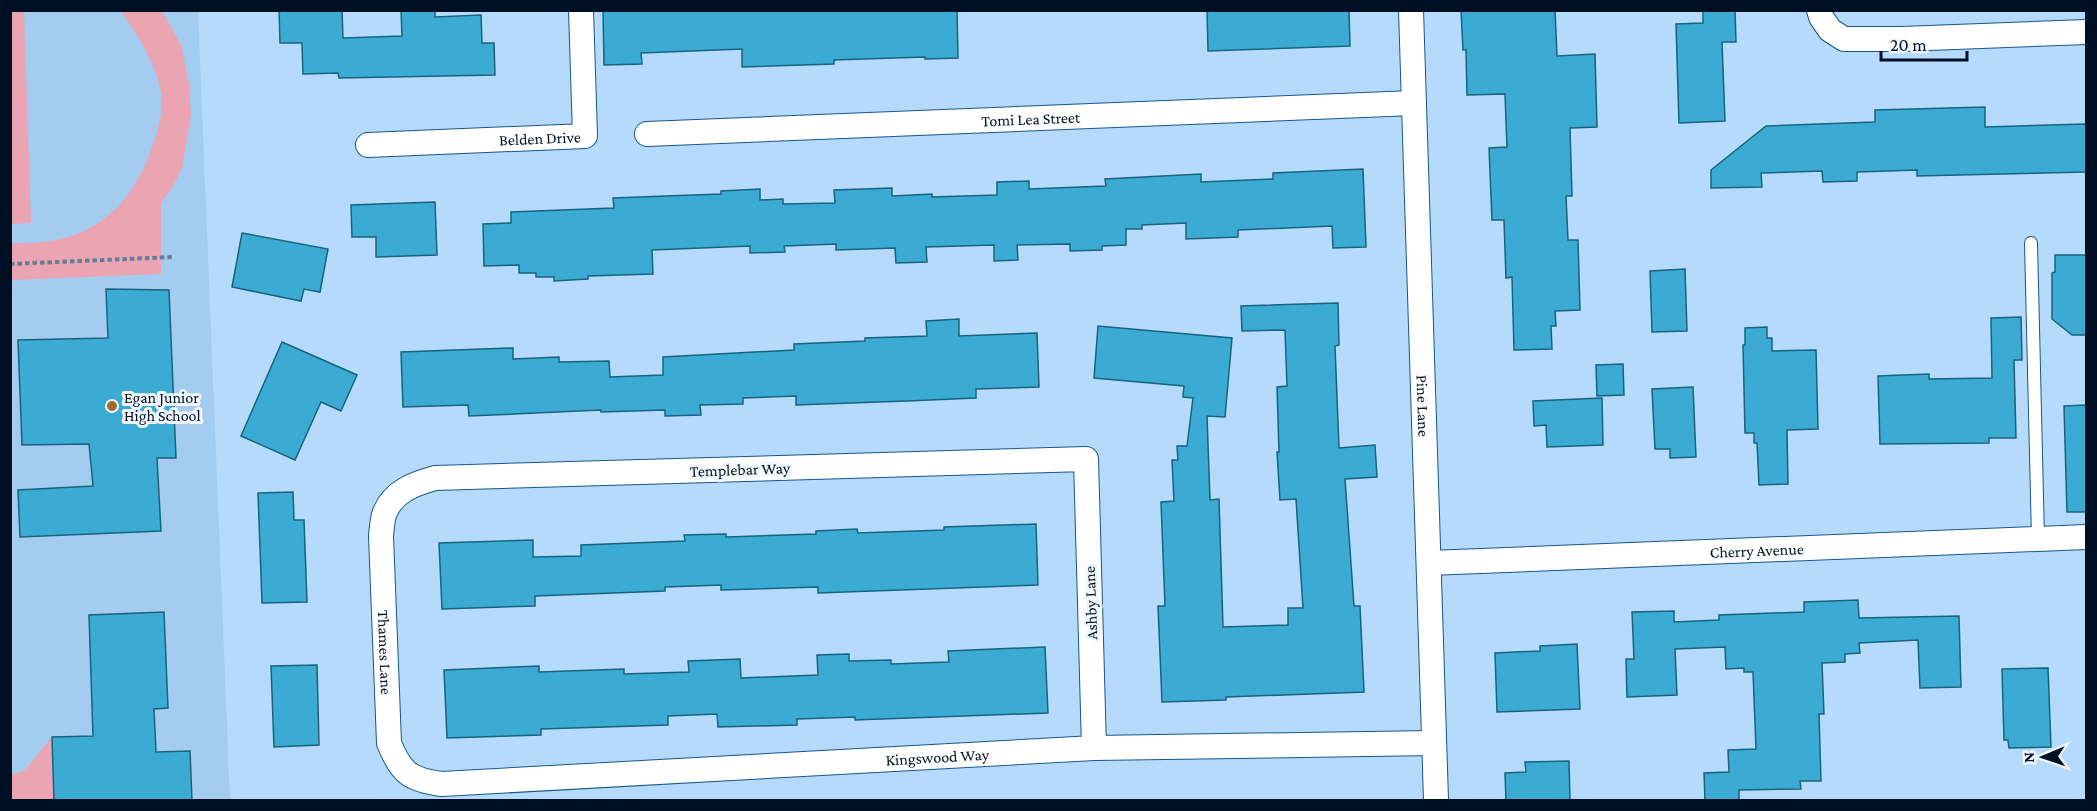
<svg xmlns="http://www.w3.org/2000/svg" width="2097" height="811" font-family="'Crimson Pro',serif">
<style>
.built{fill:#a4cbf0}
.green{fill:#eba4b1}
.building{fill:#3cabd3;stroke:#18637d;stroke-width:1.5}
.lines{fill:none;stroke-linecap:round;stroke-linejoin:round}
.service-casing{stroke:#175788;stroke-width:14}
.minor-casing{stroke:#175788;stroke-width:26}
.path{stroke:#627d98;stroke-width:4;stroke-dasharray:4.5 3;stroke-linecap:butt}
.service{stroke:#fff;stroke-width:12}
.minor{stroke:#fff;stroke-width:24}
.poi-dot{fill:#a26a27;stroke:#f0f7fc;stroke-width:2}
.labels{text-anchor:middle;stroke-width:6;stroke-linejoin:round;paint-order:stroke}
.street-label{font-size:16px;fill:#001024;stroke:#f0f7fc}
.poi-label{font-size:16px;fill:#001024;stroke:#f0f7fc;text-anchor:start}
</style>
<rect width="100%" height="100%" fill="#b5dafb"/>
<path class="built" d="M 10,11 L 198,11 L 230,800 L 11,800 Z"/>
<g class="green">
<path d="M 10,11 L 24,11 L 31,223 L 11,224 Z"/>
<path d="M 121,11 L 162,11 L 181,45 L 189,83 L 191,115 L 182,168 L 174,184 L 161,203 L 161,274 L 11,280 L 11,243 C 25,243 42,243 56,240 C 104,231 136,195 151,150 C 158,131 165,109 160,88 C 153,58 137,35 121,11 Z"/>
<path d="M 52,737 L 54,800 L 11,800 L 10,775 L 25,770 Z"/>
</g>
<g class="building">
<path d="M 279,10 L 342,10 L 343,38 L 402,36 L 401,10 L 435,10 L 435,17 L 481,15 L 482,43 L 494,43 L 495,75 L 339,78 L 338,73 L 303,74 L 302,43 L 280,43 Z"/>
<path d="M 603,10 L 957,10 L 958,58 L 925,59 L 925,57 L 834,60 L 834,64 L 742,67 L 742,49 L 641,53 L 642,64 L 604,65 Z"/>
<path d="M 1207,10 L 1349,10 L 1350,46 L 1208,51 Z"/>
<path d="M 1461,10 L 1555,10 L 1557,56 L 1595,54 L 1597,127 L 1570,128 L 1572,196 L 1566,196 L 1568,240 L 1578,240 L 1580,310 L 1555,311 L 1556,326 L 1551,326 L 1552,349 L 1514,350 L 1512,277 L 1506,278 L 1504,220 L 1492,220 L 1489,148 L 1507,147 L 1505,94 L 1467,95 L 1466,50 L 1463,50 Z"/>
<path d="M 1703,10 L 1735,10 L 1736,42 L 1722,42 L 1725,121 L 1679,123 L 1676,24 L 1703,23 Z"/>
<path d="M 1985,107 L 1985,127 L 2086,124 L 2086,172 L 1917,176 L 1917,170 L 1857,172 L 1857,181 L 1823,182 L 1822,171 L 1761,173 L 1762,187 L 1711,188 L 1711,170 L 1766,126 L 1875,122 L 1875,110 Z"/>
<path d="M 1363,169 L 1366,247 L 1333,248 L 1332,226 L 1238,230 L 1238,237 L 1186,239 L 1186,223 L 1142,225 L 1142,229 L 1126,229 L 1126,245 L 1102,246 L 1102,250 L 1070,251 L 1070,244 L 1017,245 L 1018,260 L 994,261 L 994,245 L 926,247 L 927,262 L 896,263 L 895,248 L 836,250 L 836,244 L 784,246 L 785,252 L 750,253 L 750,246 L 652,250 L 653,274 L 588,276 L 588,279 L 554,281 L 554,277 L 536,277 L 536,273 L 519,273 L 519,265 L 484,266 L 483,224 L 511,223 L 511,212 L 614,208 L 613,198 L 721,194 L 721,191 L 760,189 L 760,200 L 783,199 L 783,204 L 835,203 L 834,190 L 892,188 L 892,196 L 932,194 L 932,197 L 997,195 L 997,182 L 1029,181 L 1029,189 L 1106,186 L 1105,179 L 1201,174 L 1201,182 L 1273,179 L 1273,173 Z"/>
<path d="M 435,202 L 437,255 L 376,257 L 376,237 L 352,237 L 351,205 Z"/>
<path d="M 242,233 L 328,249 L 320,292 L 304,289 L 301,301 L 232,287 Z"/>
<path d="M 2055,255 L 2086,255 L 2086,335 L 2072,335 L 2052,319 L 2052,273 L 2055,272 Z"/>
<path d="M 1685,269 L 1687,331 L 1652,332 L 1650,271 Z"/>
<path d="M 106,289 L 169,290 L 176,458 L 157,458 L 161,531 L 20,537 L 18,490 L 93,486 L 89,444 L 22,445 L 18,340 L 108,338 Z"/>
<path d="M 1338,303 L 1339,345 L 1335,346 L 1339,448 L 1375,445 L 1377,477 L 1345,479 L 1354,606 L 1360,606 L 1364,692 L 1226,697 L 1226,700 L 1162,702 L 1158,606 L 1165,606 L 1161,502 L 1174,501 L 1172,460 L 1178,460 L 1177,446 L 1187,446 L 1193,398 L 1183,397 L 1184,386 L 1094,378 L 1098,326 L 1232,338 L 1225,417 L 1207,416 L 1210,500 L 1219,499 L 1223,627 L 1288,625 L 1288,608 L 1303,608 L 1296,499 L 1280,500 L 1277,452 L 1279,452 L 1277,387 L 1287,386 L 1285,330 L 1242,331 L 1241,306 Z"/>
<path d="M 2021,317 L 2022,360 L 2014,360 L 2016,438 L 1989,438 L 1989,443 L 1880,444 L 1878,376 L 1929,374 L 1929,379 L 1992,378 L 1991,318 Z"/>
<path d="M 959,319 L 959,336 L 1037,333 L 1039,387 L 976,389 L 976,398 L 907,401 L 796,405 L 796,396 L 743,398 L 743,404 L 700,405 L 701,415 L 665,416 L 665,410 L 601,412 L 601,410 L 469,416 L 468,405 L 403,407 L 401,352 L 513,348 L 513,359 L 559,357 L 559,362 L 609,361 L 610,377 L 663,375 L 663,357 L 794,350 L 794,344 L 865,341 L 865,338 L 927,336 L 926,321 Z"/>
<path d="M 1767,327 L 1767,338 L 1772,338 L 1772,351 L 1816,350 L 1818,429 L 1787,430 L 1788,484 L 1759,485 L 1757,443 L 1754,443 L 1754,433 L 1745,433 L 1743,345 L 1745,345 L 1745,328 Z"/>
<path d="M 282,342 L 357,375 L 341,411 L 321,402 L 295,460 L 241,436 Z"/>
<path d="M 1623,364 L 1624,395 L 1597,396 L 1596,365 Z"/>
<path d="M 1693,387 L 1696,457 L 1670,458 L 1670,449 L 1655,449 L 1652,389 Z"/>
<path d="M 1602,398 L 1603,445 L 1547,447 L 1546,425 L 1534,426 L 1533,401 Z"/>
<path d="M 2086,405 L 2086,512 L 2067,512 L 2064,406 Z"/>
<path d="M 293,492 L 294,520 L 304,520 L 307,602 L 262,603 L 258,493 Z"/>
<path d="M 1036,524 L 1038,585 L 818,593 L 818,587 L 721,590 L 721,585 L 665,587 L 665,591 L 535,596 L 535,606 L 442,609 L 439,543 L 533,540 L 533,557 L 581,556 L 581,545 L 685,541 L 684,535 L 726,534 L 726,537 L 816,534 L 816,531 L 857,529 L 858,533 L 944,530 L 944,527 Z"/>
<path d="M 1858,600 L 1859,618 L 1959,616 L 1961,687 L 1920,688 L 1918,640 L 1859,643 L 1860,653 L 1845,654 L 1845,662 L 1822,663 L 1824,714 L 1819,714 L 1821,781 L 1800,781 L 1801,789 L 1739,790 L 1739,801 L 1705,801 L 1704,773 L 1729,772 L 1728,750 L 1756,749 L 1753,672 L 1744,672 L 1744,668 L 1726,669 L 1725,647 L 1675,649 L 1677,695 L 1627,697 L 1626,659 L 1634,659 L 1632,612 L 1674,611 L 1674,622 L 1719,620 L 1719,615 L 1804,612 L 1804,602 Z"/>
<path d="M 164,612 L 168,708 L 154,709 L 156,752 L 190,751 L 192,801 L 54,801 L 52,737 L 93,736 L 89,615 Z"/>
<path d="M 1577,644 L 1580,709 L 1497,712 L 1495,653 L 1540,651 L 1540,646 Z"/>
<path d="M 1045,647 L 1048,713 L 855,720 L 855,717 L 797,719 L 797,725 L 718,727 L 717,714 L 668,716 L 668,725 L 541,729 L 541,735 L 447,738 L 444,670 L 539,666 L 539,672 L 624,669 L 624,674 L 689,672 L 688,661 L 740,659 L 741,678 L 818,675 L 817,655 L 849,654 L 849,661 L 891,660 L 891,664 L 949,662 L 948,651 Z"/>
<path d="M 317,665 L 319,745 L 274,747 L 271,666 Z"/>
<path d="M 2048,668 L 2051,747 L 2009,748 L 2008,740 L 2004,740 L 2002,669 Z"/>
<path d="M 1569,761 L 1570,801 L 1506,801 L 1505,773 L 1526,772 L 1525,762 Z"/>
</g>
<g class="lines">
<defs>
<path id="service" d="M 2031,243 L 2038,539"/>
<g id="minor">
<path id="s1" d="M 1411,10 L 1436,800"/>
<path d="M 1819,10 L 1821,17 L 1830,30 L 1844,39 L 1902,39 L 2086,32"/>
<path id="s2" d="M 647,134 L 1414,103"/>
<path id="s3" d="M 368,145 L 585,136 L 581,10"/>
<path id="s4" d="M 1429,563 L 2086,537"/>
<path id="s5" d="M 1094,748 L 1086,459 L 435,478 C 414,484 394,491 385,512 C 382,519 382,528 381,536 L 389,743 C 401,773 410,780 442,784 L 1094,748 L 1433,743"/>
</g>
</defs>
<use href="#service" class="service-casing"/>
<use href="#minor" class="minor-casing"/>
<path class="path" d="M 10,264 L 173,257"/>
<use href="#service" class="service"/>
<use href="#minor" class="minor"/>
</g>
<circle class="poi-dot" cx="112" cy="406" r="6"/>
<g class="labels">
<g class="street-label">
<text dy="6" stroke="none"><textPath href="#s2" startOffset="384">Tomi Lea Street</textPath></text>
<text dy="6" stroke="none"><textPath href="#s3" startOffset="172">Belden Drive</textPath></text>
<text dy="6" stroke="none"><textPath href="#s1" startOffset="396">Pine Lane</textPath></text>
<text transform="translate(740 469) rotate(-2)" y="6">Templebar Way</text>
<text dy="6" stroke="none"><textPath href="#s4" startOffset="328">Cherry Avenue</textPath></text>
<text transform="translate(1090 603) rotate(-92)" y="6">Ashby Lane</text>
<text dy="6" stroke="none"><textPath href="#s5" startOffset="1144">Thames Lane</textPath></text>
<text dy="6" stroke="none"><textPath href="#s5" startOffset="1803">Kingswood Way</textPath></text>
</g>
<g class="poi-label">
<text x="124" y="403">Egan Junior<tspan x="124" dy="18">High School</tspan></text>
</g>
</g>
<rect width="2097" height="811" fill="none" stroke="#001024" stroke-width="24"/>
<g transform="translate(2043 757) rotate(268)" stroke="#f0f7fc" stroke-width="4.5" paint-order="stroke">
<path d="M0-4.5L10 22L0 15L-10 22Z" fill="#001024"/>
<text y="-9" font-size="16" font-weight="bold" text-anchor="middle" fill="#001024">N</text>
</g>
<path d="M1881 51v9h86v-9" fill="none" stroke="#001024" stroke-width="3"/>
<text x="1890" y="51" font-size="18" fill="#001024" stroke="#f0f7fc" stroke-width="4.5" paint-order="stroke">20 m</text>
</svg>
